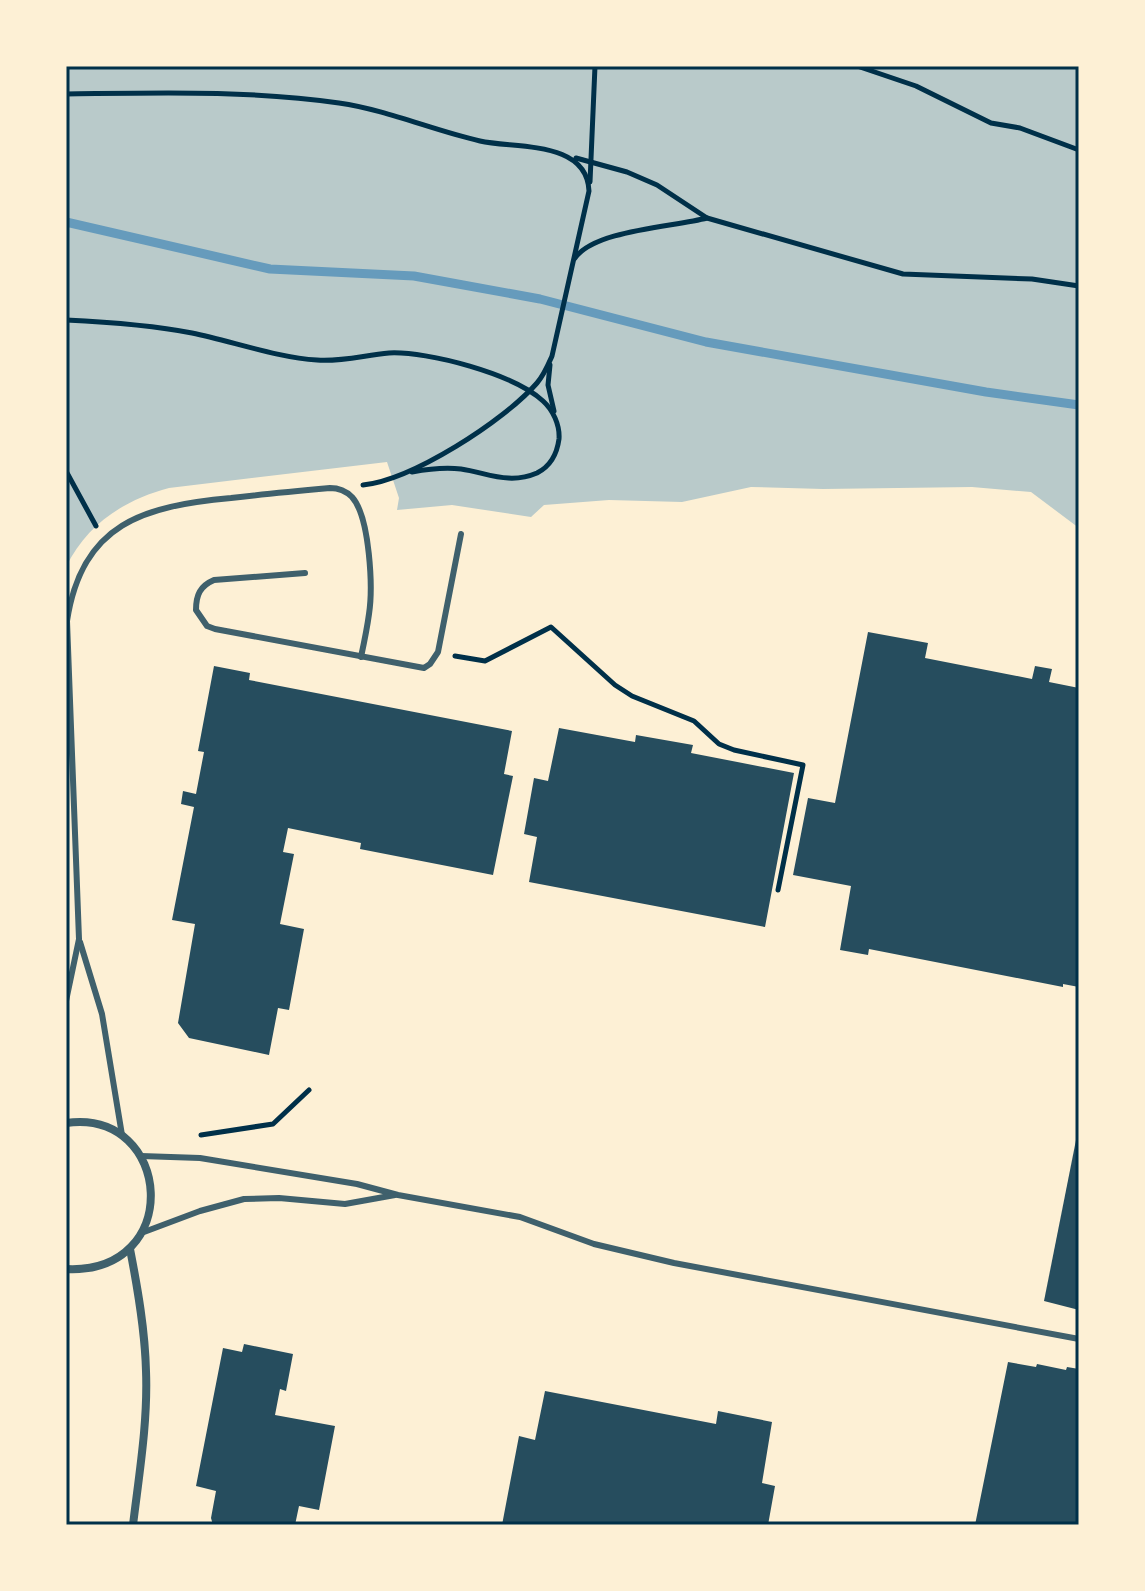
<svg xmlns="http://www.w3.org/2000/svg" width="1145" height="1591" font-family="'Exo 2',sans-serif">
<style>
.green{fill:#b9caca}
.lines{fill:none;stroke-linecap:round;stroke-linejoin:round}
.stream{stroke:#669bbc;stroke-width:9}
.building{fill:#264d5e}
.path{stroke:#003049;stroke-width:5}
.service{stroke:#3f606c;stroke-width:6}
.minor{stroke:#3f606c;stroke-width:8}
.neatline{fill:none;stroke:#003049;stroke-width:3}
</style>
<rect width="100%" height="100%" fill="#fdf0d5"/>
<path class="green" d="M 66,66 L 1079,66 L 1079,528 L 1031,492 L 972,487 L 823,489 L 751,487 L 682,502 L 609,500 L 544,505 L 531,517 L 452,505 L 397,510 L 399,498 L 387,462 L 169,488 C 124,500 87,524 66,567 Z"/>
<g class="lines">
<path class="stream" d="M 66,222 L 270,269 L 414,276 L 540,299 L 706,342 L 986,392 L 1079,405"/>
</g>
<g class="building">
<path d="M 868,632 L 928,643 L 925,658 L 1032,679 L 1035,666 L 1052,669 L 1049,682 L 1079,688 L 1079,987 L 1063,984 L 1063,987 L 869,949 L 868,955 L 840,950 L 851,886 L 793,875 L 808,798 L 835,803 Z"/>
<path d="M 214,666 L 250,673 L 249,680 L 512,731 L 504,774 L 513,776 L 493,875 L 360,849 L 361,843 L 288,828 L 283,852 L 294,854 L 280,924 L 304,929 L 289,1010 L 278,1008 L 269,1055 L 189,1038 L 178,1023 L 195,924 L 172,920 L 194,807 L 181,804 L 183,791 L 196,794 L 204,752 L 198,751 Z"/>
<path d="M 559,728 L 635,742 L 636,735 L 693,745 L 691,753 L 794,773 L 765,927 L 529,882 L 537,837 L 524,834 L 534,778 L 548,781 Z"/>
<path d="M 1078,1130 L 1079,1130 L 1079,1310 L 1044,1301 Z"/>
<path d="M 244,1344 L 293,1354 L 286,1391 L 280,1389 L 275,1415 L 335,1426 L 319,1510 L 299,1506 L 295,1525 L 213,1525 L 211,1518 L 216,1491 L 196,1486 L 223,1348 L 242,1352 Z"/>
<path d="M 1008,1362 L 1036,1367 L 1037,1364 L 1066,1370 L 1067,1367 L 1079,1369 L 1079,1525 L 975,1525 Z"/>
<path d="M 545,1391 L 716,1424 L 718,1411 L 772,1422 L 762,1483 L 775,1486 L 768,1525 L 502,1525 L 519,1436 L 535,1440 Z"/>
</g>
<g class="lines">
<g class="path">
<path d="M 857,66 L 916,86 L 991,123 L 1020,128 L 1079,150"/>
<path d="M 66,94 C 156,93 249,90 339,103 C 387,110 432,130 480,141 C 516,149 587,140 589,191 L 552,356 C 548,365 544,375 537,383 C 504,421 412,480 363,485"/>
<path d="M 576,158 L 627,172 L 657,185 L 707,218 L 903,274 L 1032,279 L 1079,286"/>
<path d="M 590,182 L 595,66"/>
<path d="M 575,258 C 595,230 673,227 707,218"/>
<path d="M 66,320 C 108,322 151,325 192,333 C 231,341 279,358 317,360 C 341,362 365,355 389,353 C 428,351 514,374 543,401 C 553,410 560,425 559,439 C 557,454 551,466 537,473 C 509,485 488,473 461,469 C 444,467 428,469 412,472"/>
<path d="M 550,365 L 548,385 L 554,411"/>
<path d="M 66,471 L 96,526"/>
<path d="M 455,656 L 485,661 L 551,627 L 615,685 L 632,696 L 694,721 L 719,744 L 734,750 L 803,765 L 778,890"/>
<path d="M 201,1135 L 273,1124 L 309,1090"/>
</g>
<g class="service">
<path d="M 305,573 L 214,580 C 200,586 196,595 196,610 L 207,626 L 215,629 L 424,668 L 430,664 L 438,652 L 461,534"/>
<path d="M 80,942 L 102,1014 L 122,1135"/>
<path d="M 66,1001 L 79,939 L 67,621 C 82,523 144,506 231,498 C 264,494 297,491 330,488 C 338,488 346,491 352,497 C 370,517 373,588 369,614 C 367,629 364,643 361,657"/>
<path d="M 141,1156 L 200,1158 L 357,1184 L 398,1195 L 520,1217 L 594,1244 L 674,1263 L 1079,1339"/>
<path d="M 144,1232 L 200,1211 L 244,1199 L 279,1198 L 345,1204 L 395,1195"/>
</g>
<g class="minor">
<path d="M 66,1123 C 173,1108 185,1275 66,1269"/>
<path d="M 130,1249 C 138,1290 145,1330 146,1371 C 148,1422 139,1475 133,1525"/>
</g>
</g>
<rect width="1145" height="1591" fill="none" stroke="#fdf0d5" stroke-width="136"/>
<rect x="68" y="68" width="1009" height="1455" class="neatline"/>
</svg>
